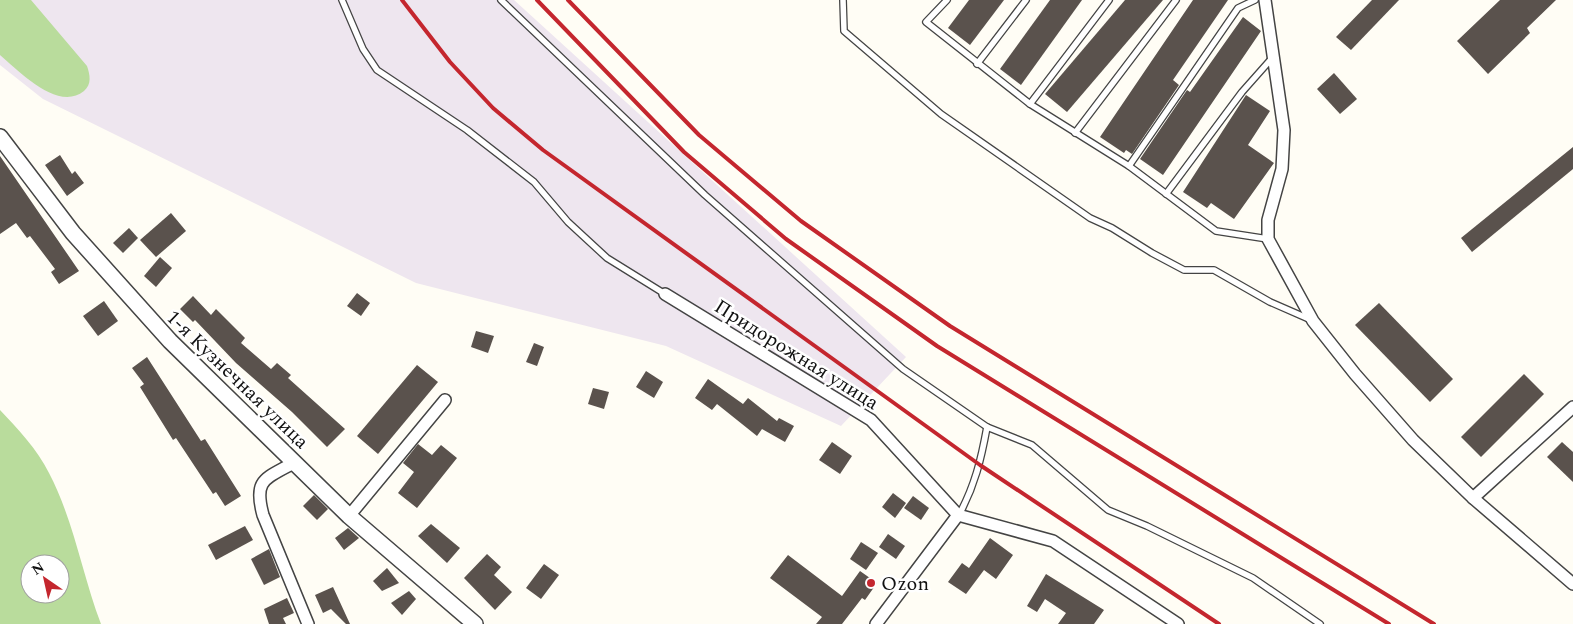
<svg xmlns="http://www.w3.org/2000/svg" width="1573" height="624" font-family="Spectral,serif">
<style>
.industrial{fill:#eee6ef}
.forest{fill:#b9dc9c;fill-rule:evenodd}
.building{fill:#5a524d}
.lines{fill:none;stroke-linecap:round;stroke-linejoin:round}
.service-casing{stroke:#444;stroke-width:8}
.minor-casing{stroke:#444;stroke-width:14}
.tertiary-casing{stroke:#444;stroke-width:18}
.service{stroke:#fff;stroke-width:5.5}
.minor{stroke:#fff;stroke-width:11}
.tertiary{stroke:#fff;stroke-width:15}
.rail{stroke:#c4262e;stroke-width:4}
.poi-dot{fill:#c4262e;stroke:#fff;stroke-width:2}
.labels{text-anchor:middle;stroke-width:5;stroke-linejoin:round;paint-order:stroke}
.street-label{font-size:20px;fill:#111;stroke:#fff}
.poi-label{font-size:20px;fill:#111;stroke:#fff;text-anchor:start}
</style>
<rect width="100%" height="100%" fill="#fffdf5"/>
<path class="industrial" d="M 0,0 L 514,0 L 906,357 L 841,426 L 666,346 L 416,283 L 43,99 L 0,65 Z"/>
<g class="forest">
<path d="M 0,0 L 31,0 L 87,66 C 90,75 92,84 84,91 C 58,112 20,72 0,55 Z"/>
<path d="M 0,410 C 18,429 37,449 49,473 C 74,521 82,574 101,624 L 0,624 ZM 30,564 L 60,564 L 60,594 L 30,594 Z"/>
</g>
<g class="building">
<path d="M 969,0 L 1004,0 L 970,45 L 948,28 Z"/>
<path d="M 1050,0 L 1082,0 L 1021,85 L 1000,69 Z"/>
<path d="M 1125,0 L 1163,0 L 1067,112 L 1045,94 Z"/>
<path d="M 1193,0 L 1228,0 L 1173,80 L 1179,85 L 1132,154 L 1126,150 L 1124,153 L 1100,137 Z"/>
<path d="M 1372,0 L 1399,0 L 1351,50 L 1336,37 Z"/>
<path d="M 1500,0 L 1556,0 L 1527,28 L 1530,33 L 1488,74 L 1457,41 Z"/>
<path d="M 1243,17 L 1261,31 L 1163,175 L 1140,159 L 1187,90 L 1190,92 Z"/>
<path d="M 1334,73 L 1357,99 L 1340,114 L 1317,89 Z"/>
<path d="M 1246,95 L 1270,111 L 1248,145 L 1274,163 L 1234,219 L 1211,203 L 1207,208 L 1183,192 Z"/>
<path d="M 1573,147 L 1573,169 L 1472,252 L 1461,238 Z"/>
<path d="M 60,155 L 72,174 L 75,171 L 84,183 L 67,196 L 45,165 Z"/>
<path d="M 0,156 L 79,271 L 59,284 L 51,272 L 55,269 L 30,236 L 27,238 L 16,223 L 0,234 Z"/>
<path d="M 171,213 L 186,231 L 156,257 L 140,240 Z"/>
<path d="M 129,228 L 138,238 L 123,253 L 113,243 Z"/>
<path d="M 160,257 L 172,268 L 156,287 L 144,276 Z"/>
<path d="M 357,293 L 370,303 L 361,316 L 347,306 Z"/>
<path d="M 193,296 L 211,315 L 216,309 L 245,338 L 241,343 L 271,369 L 277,363 L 291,375 L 288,378 L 345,429 L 327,447 L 292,412 L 236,363 L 195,320 L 193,322 L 180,309 Z"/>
<path d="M 104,301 L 118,321 L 98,336 L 83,316 Z"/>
<path d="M 1379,303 L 1453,379 L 1430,402 L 1355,325 Z"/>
<path d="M 476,331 L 494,336 L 488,353 L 471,347 Z"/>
<path d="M 534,343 L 544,347 L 537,366 L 526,362 Z"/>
<path d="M 147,357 L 201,441 L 205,439 L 241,496 L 225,506 L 216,492 L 213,494 L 176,438 L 173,440 L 140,387 L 144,384 L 132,368 Z"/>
<path d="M 417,365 L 438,382 L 378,454 L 357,436 Z"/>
<path d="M 646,371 L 663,382 L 654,398 L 636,387 Z"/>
<path d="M 1524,374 L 1544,394 L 1481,457 L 1461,437 Z"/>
<path d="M 708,379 L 743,404 L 748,398 L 777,421 L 779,418 L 794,426 L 785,442 L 762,429 L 757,436 L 717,404 L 712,410 L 695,398 Z"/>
<path d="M 593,388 L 609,392 L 604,409 L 588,404 Z"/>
<path d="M 832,442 L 852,456 L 840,474 L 819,460 Z"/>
<path d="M 1562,442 L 1573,452 L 1573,482 L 1547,457 Z"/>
<path d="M 418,444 L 432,455 L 441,445 L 457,458 L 417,508 L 398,493 L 414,472 L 403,463 Z"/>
<path d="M 893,493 L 906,503 L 895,518 L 882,507 Z"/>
<path d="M 314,495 L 328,509 L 317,520 L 303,506 Z"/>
<path d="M 913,496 L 929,508 L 921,520 L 904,508 Z"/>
<path d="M 431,524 L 460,548 L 447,563 L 418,536 Z"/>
<path d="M 245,526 L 253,540 L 216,560 L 208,545 Z"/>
<path d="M 348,528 L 359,538 L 344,550 L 335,538 Z"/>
<path d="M 888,534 L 905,546 L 896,559 L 879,547 Z"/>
<path d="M 990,538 L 1013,555 L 996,579 L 984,570 L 966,594 L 948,582 L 962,563 L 969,568 Z"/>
<path d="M 861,542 L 878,553 L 866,570 L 850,559 Z"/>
<path d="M 269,549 L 280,577 L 264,585 L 251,559 Z"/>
<path d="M 487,554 L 501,567 L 494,575 L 512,592 L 495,610 L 464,578 Z"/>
<path d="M 788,555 L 842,596 L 860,571 L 877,583 L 865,600 L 862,598 L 842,624 L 816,624 L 822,617 L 770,578 Z"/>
<path d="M 544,564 L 559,575 L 541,599 L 526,588 Z"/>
<path d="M 387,568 L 399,583 L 382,591 L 373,581 Z"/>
<path d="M 1046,574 L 1104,610 L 1094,624 L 1058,624 L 1066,613 L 1045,599 L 1037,612 L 1027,606 Z"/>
<path d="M 333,587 L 350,624 L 346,624 L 331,609 L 323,613 L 315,595 Z"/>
<path d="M 409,591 L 416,599 L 402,615 L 391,603 Z"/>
<path d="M 287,598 L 294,613 L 283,618 L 286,624 L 269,624 L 264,609 Z"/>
</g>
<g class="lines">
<defs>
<g id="service">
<path d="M 342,0 L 363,49 L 377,70 L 467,130 L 534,182 L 568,222 L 607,258 L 665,294"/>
<path d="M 501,0 L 705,195 L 903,369 L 987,427 L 1032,445 L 1108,510 L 1147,526 L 1253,578 L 1320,624"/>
<path d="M 843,0 L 844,31 L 941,114 L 1090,218 L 1112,228 L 1152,253 L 1184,270 L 1214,270 L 1270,302 L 1309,319"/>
<path d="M 947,0 L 926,22 L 1030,104 L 1129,166 L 1216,231 L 1268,239"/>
<path d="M 977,64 L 1026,0"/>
<path d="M 1030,104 L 1109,0"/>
<path d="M 1075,133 L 1176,0"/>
<path d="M 1129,166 L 1238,8 L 1255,0"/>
<path d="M 1166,194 L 1242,92 L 1273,57"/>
<path d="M 959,515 C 975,485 981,460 987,427"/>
</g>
<g id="minor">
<path d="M 1265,0 L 1284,130 L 1282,169 L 1268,220 L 1268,239 L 1313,321 L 1355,374 L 1413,440 L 1473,498 L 1573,584"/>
<path d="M 665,294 L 871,420 L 958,515 L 1053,541 L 1178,624"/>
<path d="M 295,462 C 266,479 253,478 263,515 L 308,624"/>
<path d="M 1473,498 L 1573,407"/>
<path d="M 349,516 L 445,400"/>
<path d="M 876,624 L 958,515"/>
</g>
<path id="tertiary" d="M 0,137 L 73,233 L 170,341 L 349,516 L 475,624"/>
</defs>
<use href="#service" class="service-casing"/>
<use href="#minor" class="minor-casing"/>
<use href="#tertiary" class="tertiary-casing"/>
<use href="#service" class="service"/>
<use href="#minor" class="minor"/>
<use href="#tertiary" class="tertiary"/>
<g class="rail">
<path d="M 402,0 L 450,62 L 493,108 L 543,150 L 980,465 L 1219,624"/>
<path d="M 537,0 L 684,152 L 786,239 L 937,346 L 1389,624"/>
<path d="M 568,0 L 699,135 L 801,221 L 950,326 L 1434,624"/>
</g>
</g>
<circle class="poi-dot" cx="871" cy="583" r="5"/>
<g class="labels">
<g class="street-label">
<text transform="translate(797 354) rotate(32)" y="7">Придорожная улица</text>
<text transform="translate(238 379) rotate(44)" y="7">1-я Кузнечная улица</text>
</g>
<g class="poi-label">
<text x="881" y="590">Ozon</text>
</g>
</g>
<g transform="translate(45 579) rotate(326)"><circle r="24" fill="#ffffff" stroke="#a0a0a0"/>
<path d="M0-4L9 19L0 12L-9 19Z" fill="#c4262e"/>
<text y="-8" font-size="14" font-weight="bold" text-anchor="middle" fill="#111111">N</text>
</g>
</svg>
